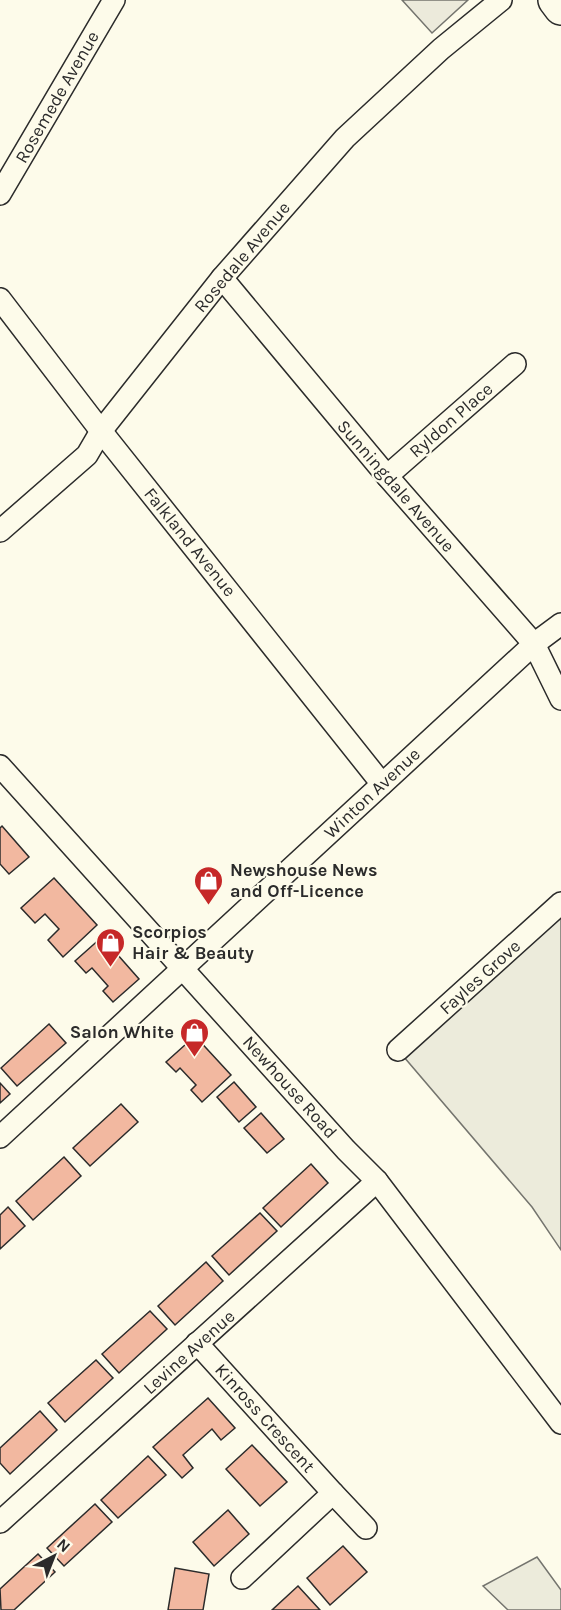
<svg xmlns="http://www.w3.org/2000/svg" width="561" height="1610" font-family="Karla,sans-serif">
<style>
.green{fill:#ecebdb;stroke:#74746e;stroke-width:1.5}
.parking{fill:#eceadb;stroke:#74746e;stroke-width:1.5}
.building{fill:#f2b8a0;stroke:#2b2b2b;stroke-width:1.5}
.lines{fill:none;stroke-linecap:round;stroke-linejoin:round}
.minor-casing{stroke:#2b2b2b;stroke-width:24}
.trunk-casing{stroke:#2b2b2b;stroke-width:36}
.minor{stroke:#fdfbea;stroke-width:21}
.trunk{stroke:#fdfbea;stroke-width:33}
.labels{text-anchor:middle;stroke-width:4.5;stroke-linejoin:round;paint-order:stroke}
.street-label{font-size:18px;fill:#2b2b2b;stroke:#fdfbea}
.poi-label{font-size:18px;font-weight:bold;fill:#2b2b2b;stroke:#fdfbea;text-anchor:start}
</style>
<rect width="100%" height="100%" fill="#fdfbea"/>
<g class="green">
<path d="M 561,903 L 561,1250 L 532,1207 L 398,1050 Z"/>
<path d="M 537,1557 L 561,1590 L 561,1610 L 508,1610 L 483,1586 Z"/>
</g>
<path class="parking" d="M 402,0 L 468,0 L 432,33 Z"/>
<g class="building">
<path d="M 2,826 L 29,857 L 9,874 L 0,864 L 0,828 Z"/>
<path d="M 54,878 L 97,925 L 63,957 L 48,940 L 59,929 L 45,914 L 35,923 L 21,908 Z"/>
<path d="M 102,937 L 139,979 L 113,1002 L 103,991 L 108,986 L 92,968 L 86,973 L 75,961 Z"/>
<path d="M 49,1024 L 66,1043 L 17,1086 L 1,1068 Z"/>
<path d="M 195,1036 L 231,1075 L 202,1102 L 191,1090 L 196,1085 L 180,1068 L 176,1072 L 166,1062 Z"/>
<path d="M 234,1082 L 256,1107 L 239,1122 L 217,1097 Z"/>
<path d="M 0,1083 L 10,1094 L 0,1103 Z"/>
<path d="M 121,1104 L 138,1122 L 90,1166 L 73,1148 Z"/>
<path d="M 261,1113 L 284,1139 L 267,1153 L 244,1128 Z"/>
<path d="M 64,1157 L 81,1176 L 33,1220 L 16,1201 Z"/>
<path d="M 311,1164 L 328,1183 L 281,1227 L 263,1208 Z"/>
<path d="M 8,1207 L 25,1226 L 0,1249 L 0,1215 Z"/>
<path d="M 260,1213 L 277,1231 L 229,1275 L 212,1256 Z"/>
<path d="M 206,1262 L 223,1281 L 175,1325 L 158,1306 Z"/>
<path d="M 150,1311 L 167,1329 L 119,1373 L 102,1354 Z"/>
<path d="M 96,1360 L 113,1378 L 65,1422 L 48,1403 Z"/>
<path d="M 208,1398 L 235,1428 L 221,1440 L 212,1429 L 183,1455 L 193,1468 L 182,1478 L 153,1447 Z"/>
<path d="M 40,1411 L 57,1430 L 10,1474 L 0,1463 L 0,1448 Z"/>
<path d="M 252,1445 L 287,1482 L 260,1506 L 226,1469 Z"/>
<path d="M 148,1456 L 166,1475 L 118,1518 L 101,1500 Z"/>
<path d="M 95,1504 L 112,1522 L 64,1566 L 47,1548 Z"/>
<path d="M 228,1510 L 249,1534 L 214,1566 L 193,1542 Z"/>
<path d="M 343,1546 L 367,1572 L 330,1605 L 307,1578 Z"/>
<path d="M 38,1554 L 55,1572 L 14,1610 L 1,1610 L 0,1589 Z"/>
<path d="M 175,1568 L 209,1574 L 203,1610 L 168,1610 Z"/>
<path d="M 298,1586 L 320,1610 L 272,1610 Z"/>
</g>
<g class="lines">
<defs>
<g id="minor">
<path d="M 0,194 L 114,0"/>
<path d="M 222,278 L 387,476 L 534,644 L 561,699"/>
<path d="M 0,299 L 101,431 L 382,784"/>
<path d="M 387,476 L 515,364"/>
<path d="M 0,531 L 87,455 L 101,431 L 222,278 L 345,138 L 441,49 L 501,0"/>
<path d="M 0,766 L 346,1150 L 377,1181 L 561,1423"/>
<path d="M 398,1050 L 561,903"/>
<path d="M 0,1137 L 534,644 L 561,624"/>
<path d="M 197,1343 L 333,1493 L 242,1578"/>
<path d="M 333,1493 L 366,1528"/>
<path d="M 0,1522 L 377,1181"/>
</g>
<path id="trunk" d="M 555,0 L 561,8"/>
</defs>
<use href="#minor" class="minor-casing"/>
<use href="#trunk" class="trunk-casing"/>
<use href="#minor" class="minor"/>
<use href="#trunk" class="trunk"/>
</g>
<defs>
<symbol id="shop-pin" viewBox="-11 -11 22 30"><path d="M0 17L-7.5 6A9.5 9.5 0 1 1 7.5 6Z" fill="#c62828" stroke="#fdfbea"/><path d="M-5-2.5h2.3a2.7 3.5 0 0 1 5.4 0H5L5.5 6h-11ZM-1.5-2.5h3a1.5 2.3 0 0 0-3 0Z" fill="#fff"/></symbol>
</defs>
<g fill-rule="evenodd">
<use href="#shop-pin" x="192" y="864" width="33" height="45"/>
<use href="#shop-pin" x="94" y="926" width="33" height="45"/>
<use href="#shop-pin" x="178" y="1016" width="33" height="45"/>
</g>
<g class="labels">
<g class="street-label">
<text transform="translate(57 97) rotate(-60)" y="6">Rosemede Avenue</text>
<text transform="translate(242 257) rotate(-50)" y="6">Rosedale Avenue</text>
<text transform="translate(451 420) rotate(-41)" y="6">Ryldon Place</text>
<text transform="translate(396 486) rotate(49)" y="6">Sunningdale Avenue</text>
<text transform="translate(190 542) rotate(51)" y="6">Falkland Avenue</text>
<text transform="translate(372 793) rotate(-43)" y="6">Winton Avenue</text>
<text transform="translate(480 977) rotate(-42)" y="6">Fayles Grove</text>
<text transform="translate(290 1087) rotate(48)" y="6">Newhouse Road</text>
<text transform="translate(189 1352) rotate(-42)" y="6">Levine Avenue</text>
<text transform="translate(265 1418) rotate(48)" y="6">Kinross Crescent</text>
</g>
<g class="poi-label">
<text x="230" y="876">Newshouse News<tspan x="230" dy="21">and Off-Licence</tspan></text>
<text x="132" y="938">Scorpios<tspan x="132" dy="21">Hair &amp; Beauty</tspan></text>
<text x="174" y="1038" text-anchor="end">Salon White</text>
</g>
</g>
<g transform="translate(54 1556) rotate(42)" stroke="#fdfbea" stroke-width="4.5" paint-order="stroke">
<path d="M0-4.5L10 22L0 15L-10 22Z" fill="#2b2b2b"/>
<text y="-9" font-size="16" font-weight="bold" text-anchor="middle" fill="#2b2b2b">N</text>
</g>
</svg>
